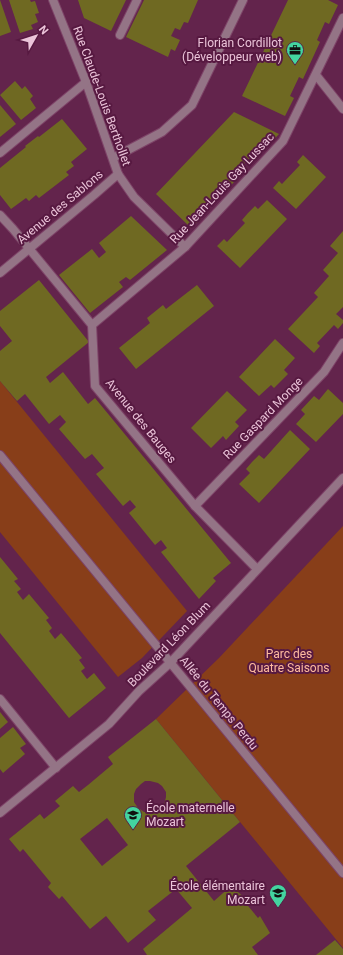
<svg xmlns="http://www.w3.org/2000/svg" width="343" height="955" font-family="Roboto,sans-serif">
<style>
.green{fill:#883e19}
.building{fill:#6f6922;fill-rule:evenodd}
.lines{fill:none;stroke-linecap:round;stroke-linejoin:round}
.street-casing{stroke:#7e4468;stroke-width:10}
.street{stroke:#947486;stroke-width:8}
.labels{text-anchor:middle;stroke-width:4;stroke-linejoin:round;paint-order:stroke}
.poi-label{font-size:12px;fill:#ebc4d9;stroke:#571941;text-anchor:end}
.street-label{font-size:12px;fill:#ebc4d9;stroke:#571941}
.park-label{font-size:12px;fill:#febc9f;stroke:#571941}
</style>
<rect width="100%" height="100%" fill="#63244c"/>
<g class="green">
<path d="M 0,381 L 187,611 L 142,658 L 118,677 L 0,532 Z"/>
<path d="M 343,526 L 343,948 L 156,719 L 219,658 Z"/>
</g>
<g class="building">
<path d="M 0,0 L 11,32 L 0,36 Z"/>
<path d="M 9,0 L 30,0 L 31,2 L 35,1 L 39,13 L 35,14 L 38,22 L 31,25 L 33,29 L 20,33 Z"/>
<path d="M 78,0 L 126,0 L 111,31 L 84,18 Z"/>
<path d="M 144,0 L 198,0 L 188,23 L 184,22 L 180,30 L 175,28 L 171,36 L 180,40 L 175,51 L 171,49 L 168,57 L 126,37 Z"/>
<path d="M 288,0 L 328,0 L 338,5 L 329,24 L 325,22 L 317,40 L 320,42 L 303,79 L 299,77 L 290,96 L 294,98 L 285,116 L 242,96 Z"/>
<path d="M 15,81 L 22,89 L 25,86 L 33,96 L 30,99 L 36,108 L 21,120 L 0,95 Z"/>
<path d="M 0,105 L 16,124 L 0,137 Z"/>
<path d="M 234,112 L 279,134 L 261,153 L 258,150 L 244,164 L 247,168 L 220,197 L 216,194 L 202,208 L 206,213 L 191,228 L 156,194 Z"/>
<path d="M 62,119 L 87,149 L 71,162 L 74,166 L 66,172 L 69,175 L 39,198 L 36,195 L 29,201 L 26,198 L 11,209 L 0,195 L 0,168 L 26,147 L 25,146 L 38,136 L 39,137 Z"/>
<path d="M 303,155 L 326,177 L 296,209 L 273,188 L 279,181 L 282,184 L 300,165 L 297,162 Z"/>
<path d="M 267,200 L 287,219 L 240,268 L 217,246 L 224,239 L 227,242 L 245,223 L 242,220 L 248,213 L 255,206 L 258,209 Z"/>
<path d="M 131,216 L 167,250 L 130,280 L 126,277 L 119,282 L 123,287 L 90,313 L 59,275 L 92,249 L 99,258 L 106,252 L 99,243 Z"/>
<path d="M 343,231 L 343,307 L 336,314 L 343,320 L 343,323 L 338,329 L 334,325 L 317,343 L 320,346 L 314,353 L 288,329 L 318,297 L 314,293 L 329,276 L 323,270 L 338,253 L 330,246 Z"/>
<path d="M 39,280 L 89,342 L 46,377 L 50,383 L 63,372 L 88,404 L 95,398 L 231,563 L 213,578 L 216,581 L 199,599 L 161,552 L 167,548 L 161,540 L 155,545 L 129,513 L 136,507 L 130,500 L 123,506 L 96,474 L 104,468 L 92,454 L 85,459 L 59,429 L 66,422 L 60,415 L 49,424 L 25,394 L 17,401 L 0,381 L 0,351 L 12,341 L 0,326 L 0,311 Z"/>
<path d="M 197,285 L 214,306 L 136,369 L 119,348 L 150,323 L 147,318 L 163,305 L 166,309 Z"/>
<path d="M 275,339 L 295,358 L 284,370 L 288,374 L 274,388 L 271,385 L 259,396 L 239,377 Z"/>
<path d="M 328,389 L 343,403 L 343,414 L 316,442 L 296,424 L 305,414 L 301,410 L 314,396 L 319,400 Z"/>
<path d="M 227,391 L 247,410 L 235,422 L 239,426 L 226,440 L 223,436 L 211,448 L 191,428 Z"/>
<path d="M 290,430 L 310,449 L 259,503 L 239,484 L 250,473 L 246,469 L 252,462 L 259,455 L 264,459 Z"/>
<path d="M 0,557 L 18,579 L 14,581 L 21,589 L 17,592 L 23,600 L 29,594 L 49,618 L 46,620 L 52,628 L 49,631 L 55,639 L 61,633 L 82,658 L 79,660 L 85,668 L 81,671 L 87,679 L 94,673 L 106,688 L 69,718 L 0,633 Z"/>
<path d="M 0,712 L 8,722 L 0,729 Z"/>
<path d="M 156,719 L 240,822 L 186,866 L 214,901 L 231,886 L 246,899 L 244,901 L 258,918 L 260,916 L 270,933 L 252,947 L 258,955 L 147,955 L 143,949 L 192,908 L 176,889 L 148,911 L 156,920 L 128,943 L 106,916 L 90,929 L 62,896 L 59,899 L 48,887 L 51,883 L 23,849 L 20,852 L 9,839 L 40,814 L 44,819 L 60,806 L 55,801 L 73,786 L 79,792 L 88,785 L 113,764 L 108,757 ZM 145,781 L 150,781 L 158,783 L 162,786 L 166,792 L 166,797 L 164,805 L 157,812 L 152,813 L 144,812 L 138,808 L 134,802 L 134,794 L 136,789 L 141,784 ZM 107,818 L 128,845 L 102,866 L 80,839 Z"/>
<path d="M 13,727 L 26,744 L 20,748 L 25,754 L 3,773 L 0,769 L 0,738 Z"/>
<path d="M 335,940 L 343,949 L 343,955 L 316,955 Z"/>
</g>
<g class="lines">
<defs>
<g id="street">
<path d="M 53,0 L 86,82 L 118,174 L 134,197 L 185,247"/>
<path d="M 120,35 L 137,0"/>
<path d="M 316,75 L 343,109"/>
<path d="M 0,153 L 86,82"/>
<path d="M 113,158 L 162,132 L 192,105 L 243,0"/>
<path d="M 0,215 L 13,229 L 92,325 L 95,386 L 195,506 L 257,569"/>
<path d="M 0,273 L 94,195 L 118,174"/>
<path d="M 92,325 L 185,247 L 283,141 L 343,18"/>
<path d="M 0,455 L 343,873"/>
<path d="M 195,506 L 324,372 L 343,343"/>
<path d="M 0,699 L 56,768"/>
<path d="M 0,813 L 109,724 L 139,691 L 171,662 L 343,478"/>
</g>
</defs>
<use href="#street" class="street-casing"/>
<use href="#street" class="street"/>
</g>
<defs>
<symbol id="office-pin" viewBox="-11 -11 22 30"><path d="M0 17L-7.5 6A9.5 9.5 0 1 1 7.5 6Z" fill="#43d4a0" stroke="#571941"/><path d="M-6-3h4V-5.5h4V-3h4V5H-6ZM-1-4.5V-3h2v-1.5ZM-6 0V1H6V0Z" fill="#111"/></symbol>
<symbol id="school-pin" viewBox="-11 -11 22 30"><path d="M0 17L-7.5 6A9.5 9.5 0 1 1 7.5 6Z" fill="#43d4a0" stroke="#571941"/><path d="M0-5L7-2L0 1L-7-2ZM-4 1L0 2.5L4 1V4Q0 6-4 4Z" fill="#111"/></symbol>
</defs>
<g fill-rule="evenodd">
<use href="#office-pin" x="285" y="40" width="20" height="27"/>
<use href="#school-pin" x="123" y="805" width="20" height="27"/>
<use href="#school-pin" x="268" y="883" width="20" height="27"/>
</g>
<g class="labels">
<g class="poi-label">
<text x="282" y="47">Florian Cordillot<tspan x="282" dy="14">(Développeur web)</tspan></text>
<text x="146" y="812" text-anchor="start">École maternelle<tspan x="146" dy="14">Mozart</tspan></text>
<text x="265" y="890">École élémentaire<tspan x="265" dy="14">Mozart</tspan></text>
</g>
<g class="street-label">
<text transform="translate(102 96) rotate(70)" y="4">Rue Claude-Louis Berthollet</text>
<text transform="translate(222 188) rotate(-47)" y="4">Rue Jean-Louis Gay Lussac</text>
<text transform="translate(60 207) rotate(-40)" y="4">Avenue des Sablons</text>
<text transform="translate(263 418) rotate(-46)" y="4">Rue Gaspard Monge</text>
<text transform="translate(141 421) rotate(51)" y="4">Avenue des Bauges</text>
<text transform="translate(169 644) rotate(-46)" y="4">Boulevard Léon Blum</text>
<text transform="translate(219 703) rotate(51)" y="4">Allée du Temps Perdu</text>
</g>
<g class="park-label">
<text x="289" y="658">Parc des<tspan x="289" dy="14">Quatre Saisons</tspan></text>
</g>
</g>
<g transform="translate(36 36) rotate(51)" stroke="#571941" stroke-width="3" paint-order="stroke">
<path d="M0-3L7 15L0 10L-7 15Z" fill="#ebc4d9"/>
<text y="-6" font-size="11" font-weight="bold" text-anchor="middle" fill="#ebc4d9">N</text>
</g>
</svg>
